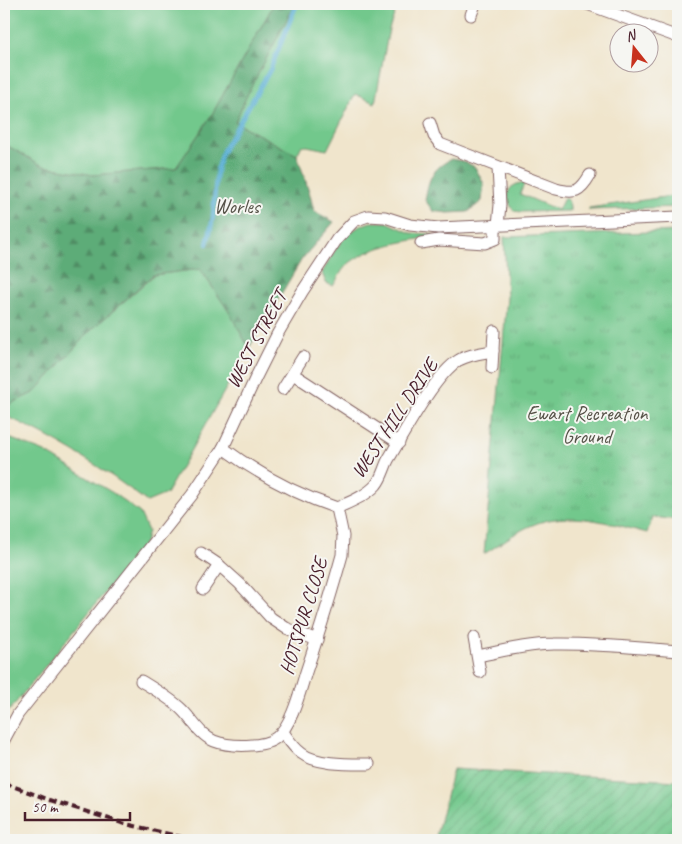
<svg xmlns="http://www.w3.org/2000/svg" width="682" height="844" font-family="Caveat,sans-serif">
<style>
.grass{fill:#72c88c;stroke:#5e745c}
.forest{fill:url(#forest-firs);stroke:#546652}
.park{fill:url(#park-tufts);stroke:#5e745c}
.garden{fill:url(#garden-furrows);stroke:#5e745c}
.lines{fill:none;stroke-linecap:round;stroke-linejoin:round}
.stream{stroke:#58aed4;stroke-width:4.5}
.minor-casing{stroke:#846463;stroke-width:13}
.minor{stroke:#fff;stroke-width:11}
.rail{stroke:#4a1f2b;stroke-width:4;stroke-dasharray:8 4;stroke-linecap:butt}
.labels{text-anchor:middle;stroke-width:4;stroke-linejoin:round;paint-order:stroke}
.park-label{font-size:20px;fill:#565248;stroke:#f6f6f2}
.street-label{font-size:20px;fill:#4a1f2b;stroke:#f6f6f2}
</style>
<defs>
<pattern id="forest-firs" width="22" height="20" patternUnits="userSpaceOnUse" patternTransform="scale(1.25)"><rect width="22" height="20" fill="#5dac78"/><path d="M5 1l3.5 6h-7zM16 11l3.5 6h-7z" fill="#4f8b63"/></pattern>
<pattern id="park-tufts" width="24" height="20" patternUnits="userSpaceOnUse" patternTransform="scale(1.25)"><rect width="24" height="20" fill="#72c88c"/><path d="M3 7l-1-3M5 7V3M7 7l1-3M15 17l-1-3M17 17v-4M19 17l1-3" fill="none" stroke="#64ab79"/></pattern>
<pattern id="garden-furrows" width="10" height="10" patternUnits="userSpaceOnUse" patternTransform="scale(1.25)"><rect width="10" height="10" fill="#72c88c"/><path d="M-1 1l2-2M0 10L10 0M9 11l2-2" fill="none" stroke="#64ab79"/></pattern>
</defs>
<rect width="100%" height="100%" fill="#f6f6f2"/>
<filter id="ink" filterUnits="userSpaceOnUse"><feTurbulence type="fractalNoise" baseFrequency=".02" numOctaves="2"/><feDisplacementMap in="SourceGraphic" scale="10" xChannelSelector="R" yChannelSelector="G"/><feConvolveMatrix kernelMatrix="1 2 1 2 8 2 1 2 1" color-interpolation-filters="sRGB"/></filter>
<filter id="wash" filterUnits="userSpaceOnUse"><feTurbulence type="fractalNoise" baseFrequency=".0096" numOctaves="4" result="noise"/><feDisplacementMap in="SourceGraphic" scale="20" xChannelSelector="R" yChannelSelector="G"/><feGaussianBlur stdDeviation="1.12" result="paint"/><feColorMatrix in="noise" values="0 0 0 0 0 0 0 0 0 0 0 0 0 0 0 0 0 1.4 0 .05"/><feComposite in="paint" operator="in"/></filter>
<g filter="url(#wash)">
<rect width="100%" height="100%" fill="#f0e5cc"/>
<g class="grass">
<path d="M 4,4 L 274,4 L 211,116 L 176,168 L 93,175 L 43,166 L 4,144 Z"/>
<path d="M 295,4 L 398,4 L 389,29 L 375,103 L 355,94 L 327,150 L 302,145 L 297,155 L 235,122 L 247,95 Z"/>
<path d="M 525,182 L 520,194 L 558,210 L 564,198 C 570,201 570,205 570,211 L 522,212 L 514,211 C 503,196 506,185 525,182 Z"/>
<path d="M 678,195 L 678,207 L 589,210 L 589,208 Z"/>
<path d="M 371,222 L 387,222 L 411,233 L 432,234 L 431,237 C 403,242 368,246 346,266 C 341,271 337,280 333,286 L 326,283 L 322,273 C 334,251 345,229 371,222 Z"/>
<path d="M 200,269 L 228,310 L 249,348 L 166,494 L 147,502 C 103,467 55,439 4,415 L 4,407 L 35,392 L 88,333 L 154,275 Z"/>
<path d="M 4,436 L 45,452 L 113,493 L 140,513 L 148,531 L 145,543 L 9,711 L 4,715 Z"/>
</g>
<g class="forest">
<path d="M 274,4 L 295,4 L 247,95 L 235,122 L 297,155 L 309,191 L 314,211 L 334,222 L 302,259 L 249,348 L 228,310 L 200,269 L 153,275 L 88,333 L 35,392 L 4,407 L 4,327 L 8,318 L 4,312 L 4,144 L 43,166 L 93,175 L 176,168 L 211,116 Z"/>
<path d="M 451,159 L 463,161 L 475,167 L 484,184 L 482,201 L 468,212 L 448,213 L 433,211 L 425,200 C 429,178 431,170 451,159 Z"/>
</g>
<path class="park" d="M 678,231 L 678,520 L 653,517 L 647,533 C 609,523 568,509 530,526 C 514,533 499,545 484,554 L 507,297 L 504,237 Z"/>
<path class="garden" d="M 453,769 L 678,781 L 678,840 L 435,840 Z"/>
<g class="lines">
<path class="stream" d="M 207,244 C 209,235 212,226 213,216 C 216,188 213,161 231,137 L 270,70 L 297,4"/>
</g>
</g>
<g filter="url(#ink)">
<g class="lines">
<defs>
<g id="minor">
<path d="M 587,4 L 678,37"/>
<path d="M 471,15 L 475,4"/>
<path d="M 430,123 L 434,136 L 440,144 L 556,189 C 575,194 580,192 590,175"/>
<path d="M 498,168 L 500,205 L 498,225"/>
<path d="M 421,243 L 439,240 L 485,243 L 495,239 L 495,225"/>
<path d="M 492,368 L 494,331"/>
<path d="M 293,374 L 399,443"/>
<path d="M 283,389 L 303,357"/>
<path d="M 223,448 C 258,474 295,494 337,508 C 350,502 366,496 376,485 C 382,478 384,468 388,460 C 403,435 435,374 459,360 C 470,354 482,353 493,351"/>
<path d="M 201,553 L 219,565 L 240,584 L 271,618 L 286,628 L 317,640"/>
<path d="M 203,589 L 219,565"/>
<path d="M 474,638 L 480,672"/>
<path d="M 478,656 C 502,651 529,644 554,644 C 596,643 637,648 678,651"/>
<path d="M 141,681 C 154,689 168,697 179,707 C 191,717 199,735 214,741 C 229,747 265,748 277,737 C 292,725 300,691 306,672 C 319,633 331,595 342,555 L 343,536 L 337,508"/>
<path d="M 283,732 C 288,739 293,747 301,753 C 316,765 350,764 369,764"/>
<path d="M 4,740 L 18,714 L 192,495 L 223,448 L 256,377 L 278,333 L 302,292 L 337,239 L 354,221 L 368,216 L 385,217 L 410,225 L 438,228 L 678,217"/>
</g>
</defs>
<use href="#minor" class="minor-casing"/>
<use href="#minor" class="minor"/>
<path class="rail" d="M 4,783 L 50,800 L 122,823 L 194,840"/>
</g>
</g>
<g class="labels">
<g class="park-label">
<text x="237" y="213">Worles</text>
<text x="587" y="420">Ewart Recreation<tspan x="587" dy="23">Ground</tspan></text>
</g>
<g class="street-label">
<text transform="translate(256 339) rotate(-62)" y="7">WEST STREET</text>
<text transform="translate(394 418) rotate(-56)" y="7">WEST HILL DRIVE</text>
<text transform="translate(303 616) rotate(-73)" y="7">HOTSPUR CLOSE</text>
</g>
</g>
<rect width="682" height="844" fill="none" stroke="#f6f6f2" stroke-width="20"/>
<g transform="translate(634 48) rotate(343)"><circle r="24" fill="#f6f6f2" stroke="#b1a0a2"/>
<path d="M0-4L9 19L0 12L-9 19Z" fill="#c8321e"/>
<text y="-8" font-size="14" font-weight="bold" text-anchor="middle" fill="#4a1f2b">N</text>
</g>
<path d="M25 812v8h105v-8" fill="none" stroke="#4a1f2b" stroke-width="2.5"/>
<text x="32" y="812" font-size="15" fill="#4a1f2b" stroke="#f6f6f2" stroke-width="4" paint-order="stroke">50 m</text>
</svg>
